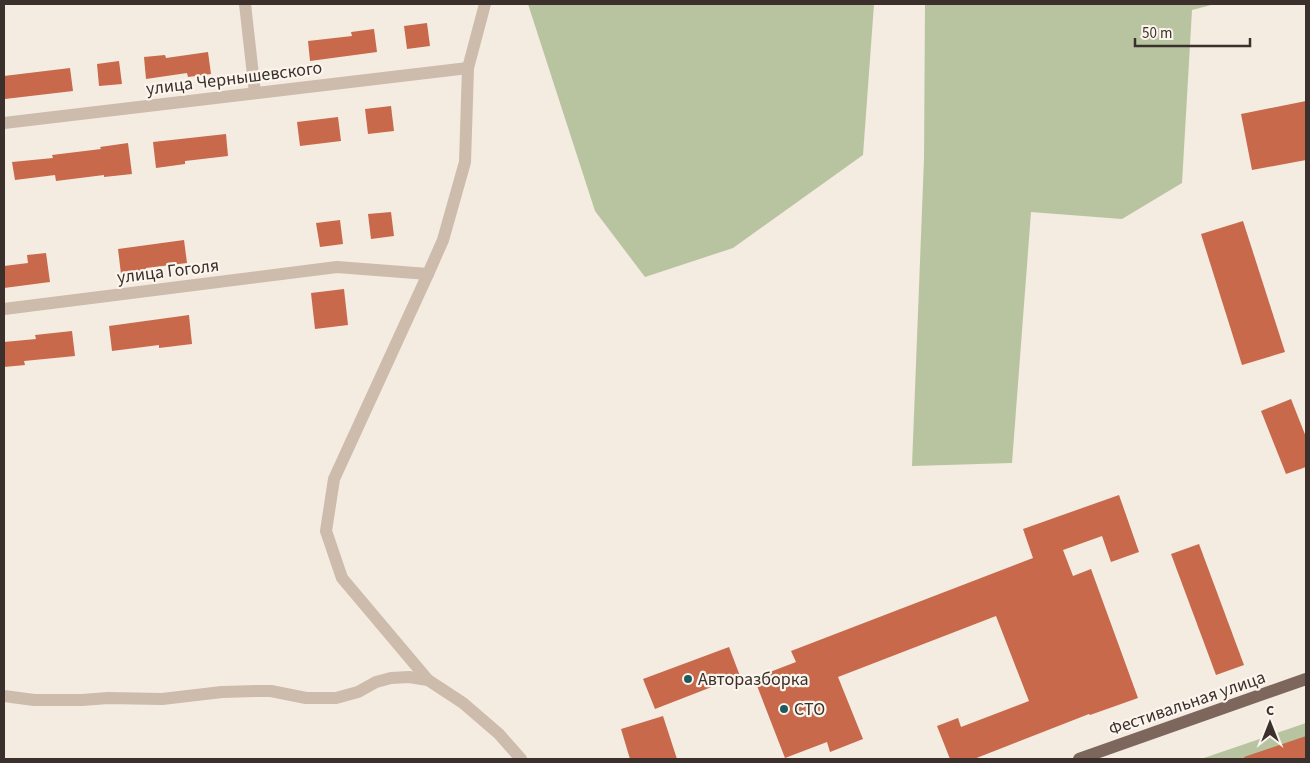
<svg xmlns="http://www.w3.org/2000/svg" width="1310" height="763" font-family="'Source Sans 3',sans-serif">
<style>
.green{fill:#b8c4a0}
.building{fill:#c8694b}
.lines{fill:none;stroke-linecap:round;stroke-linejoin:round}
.minor{stroke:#cdbbac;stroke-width:12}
.major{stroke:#7d675c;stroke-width:12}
.poi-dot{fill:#1f5a5e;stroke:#fbf5ee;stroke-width:2}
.labels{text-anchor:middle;stroke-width:4.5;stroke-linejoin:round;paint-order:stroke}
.street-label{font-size:18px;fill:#3b302b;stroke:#fbf5ee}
.poi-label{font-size:18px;fill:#3b302b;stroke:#fbf5ee;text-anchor:start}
</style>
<rect width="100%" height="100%" fill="#f4ebe1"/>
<g class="green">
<path d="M 528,4 L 874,4 L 863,155 L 733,248 L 645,277 L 595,211 Z"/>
<path d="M 925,4 L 1215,4 L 1192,10 L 1182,183 L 1122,219 L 1031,212 L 1012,463 L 912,466 L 924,159 Z"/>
<path d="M 1306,723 L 1306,759 L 1201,759 Z"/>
</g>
<g class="building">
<path d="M 427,23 L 430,46 L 407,49 L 404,26 Z"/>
<path d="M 374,29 L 377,52 L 310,61 L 308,41 L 352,36 L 351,32 Z"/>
<path d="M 208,52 L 211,74 L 188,77 L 187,73 L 146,79 L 144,57 L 165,55 L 166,58 Z"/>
<path d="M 119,61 L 122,84 L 99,86 L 97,64 Z"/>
<path d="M 70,68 L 73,91 L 5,99 L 4,76 Z"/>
<path d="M 1306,101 L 1306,160 L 1252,170 L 1241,114 Z"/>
<path d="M 391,106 L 394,131 L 368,134 L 365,109 Z"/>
<path d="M 338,117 L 341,141 L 300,146 L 297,122 Z"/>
<path d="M 226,134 L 228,156 L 185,161 L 185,164 L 156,168 L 153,142 Z"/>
<path d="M 128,143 L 132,174 L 104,177 L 104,175 L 56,181 L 55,175 L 15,180 L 12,162 L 53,158 L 52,155 L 101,149 L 100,147 Z"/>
<path d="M 391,212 L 394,236 L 371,239 L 368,214 Z"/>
<path d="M 340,220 L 343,244 L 320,247 L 316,223 Z"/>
<path d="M 1243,221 L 1285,352 L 1242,365 L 1201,234 Z"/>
<path d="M 184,240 L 187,263 L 146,268 L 146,270 L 121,274 L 118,249 Z"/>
<path d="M 46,253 L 50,282 L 4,288 L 4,266 L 28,263 L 27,255 Z"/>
<path d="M 344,289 L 348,325 L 315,329 L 311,293 Z"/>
<path d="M 189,315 L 192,344 L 159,348 L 159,345 L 112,351 L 109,326 Z"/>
<path d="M 72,331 L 75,356 L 24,361 L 25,365 L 4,367 L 4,342 L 36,339 L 35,335 Z"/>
<path d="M 1291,399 L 1306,437 L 1306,467 L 1286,474 L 1261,411 Z"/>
<path d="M 1119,495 L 1139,552 L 1111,562 L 1102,536 L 1063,550 L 1073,576 L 1091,569 L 1138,698 L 1090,715 L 1089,714 L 974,759 L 950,759 L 937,726 L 958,718 L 961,727 L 1029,701 L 996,616 L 838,677 L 863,739 L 830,752 L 827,742 L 785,758 L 754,678 L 796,662 L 791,651 L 1033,558 L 1023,529 Z"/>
<path d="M 1199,544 L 1244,665 L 1216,675 L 1171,554 Z"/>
<path d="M 729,647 L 740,676 L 655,709 L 643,679 Z"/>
<path d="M 663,716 L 677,759 L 630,759 L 621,729 Z"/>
<path d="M 1306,736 L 1306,759 L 1245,759 L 1244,757 Z"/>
</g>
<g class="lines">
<g class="minor">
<path d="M 245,4 L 255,93"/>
<path d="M 4,123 L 468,68"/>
<path d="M 428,274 L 334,479 L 326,531 L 342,578 L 428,680"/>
<path d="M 4,309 L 337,267 L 428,274 L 443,240 L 465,162 L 468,68 L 485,4"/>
<path d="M 4,696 L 34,700 L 82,700 L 108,698 L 162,699 L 222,692 L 257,691 L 271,691 L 306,698 L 336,698 L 358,692 L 376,682 L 391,678 L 409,677 L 428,680 L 463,703 L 499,734 L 521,759"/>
</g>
<path class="major" d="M 1079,759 L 1306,679"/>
</g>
<g class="poi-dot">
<circle cx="688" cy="679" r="5"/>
<circle cx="784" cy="709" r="5"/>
</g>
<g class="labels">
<g class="street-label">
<text transform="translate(234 78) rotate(-7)" y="6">улица Чернышевского</text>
<text transform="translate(168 271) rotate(-7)" y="6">улица Гоголя</text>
<text transform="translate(1187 703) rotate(-19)" y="6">Фестивальная улица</text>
</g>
<g class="poi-label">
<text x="698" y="685">Авторазборка</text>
<text x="794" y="715">СТО</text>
</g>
</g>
<rect width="1310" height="763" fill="none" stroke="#3b302b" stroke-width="10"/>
<g transform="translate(1270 723)" stroke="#fbf5ee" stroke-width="4" paint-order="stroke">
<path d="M0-4L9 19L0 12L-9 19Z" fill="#3b302b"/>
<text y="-8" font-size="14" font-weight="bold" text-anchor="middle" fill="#3b302b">С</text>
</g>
<path d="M1135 38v8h115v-8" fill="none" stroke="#3b302b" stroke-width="2.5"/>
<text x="1142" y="38" font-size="15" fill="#3b302b" stroke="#fbf5ee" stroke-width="4" paint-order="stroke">50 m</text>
</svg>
